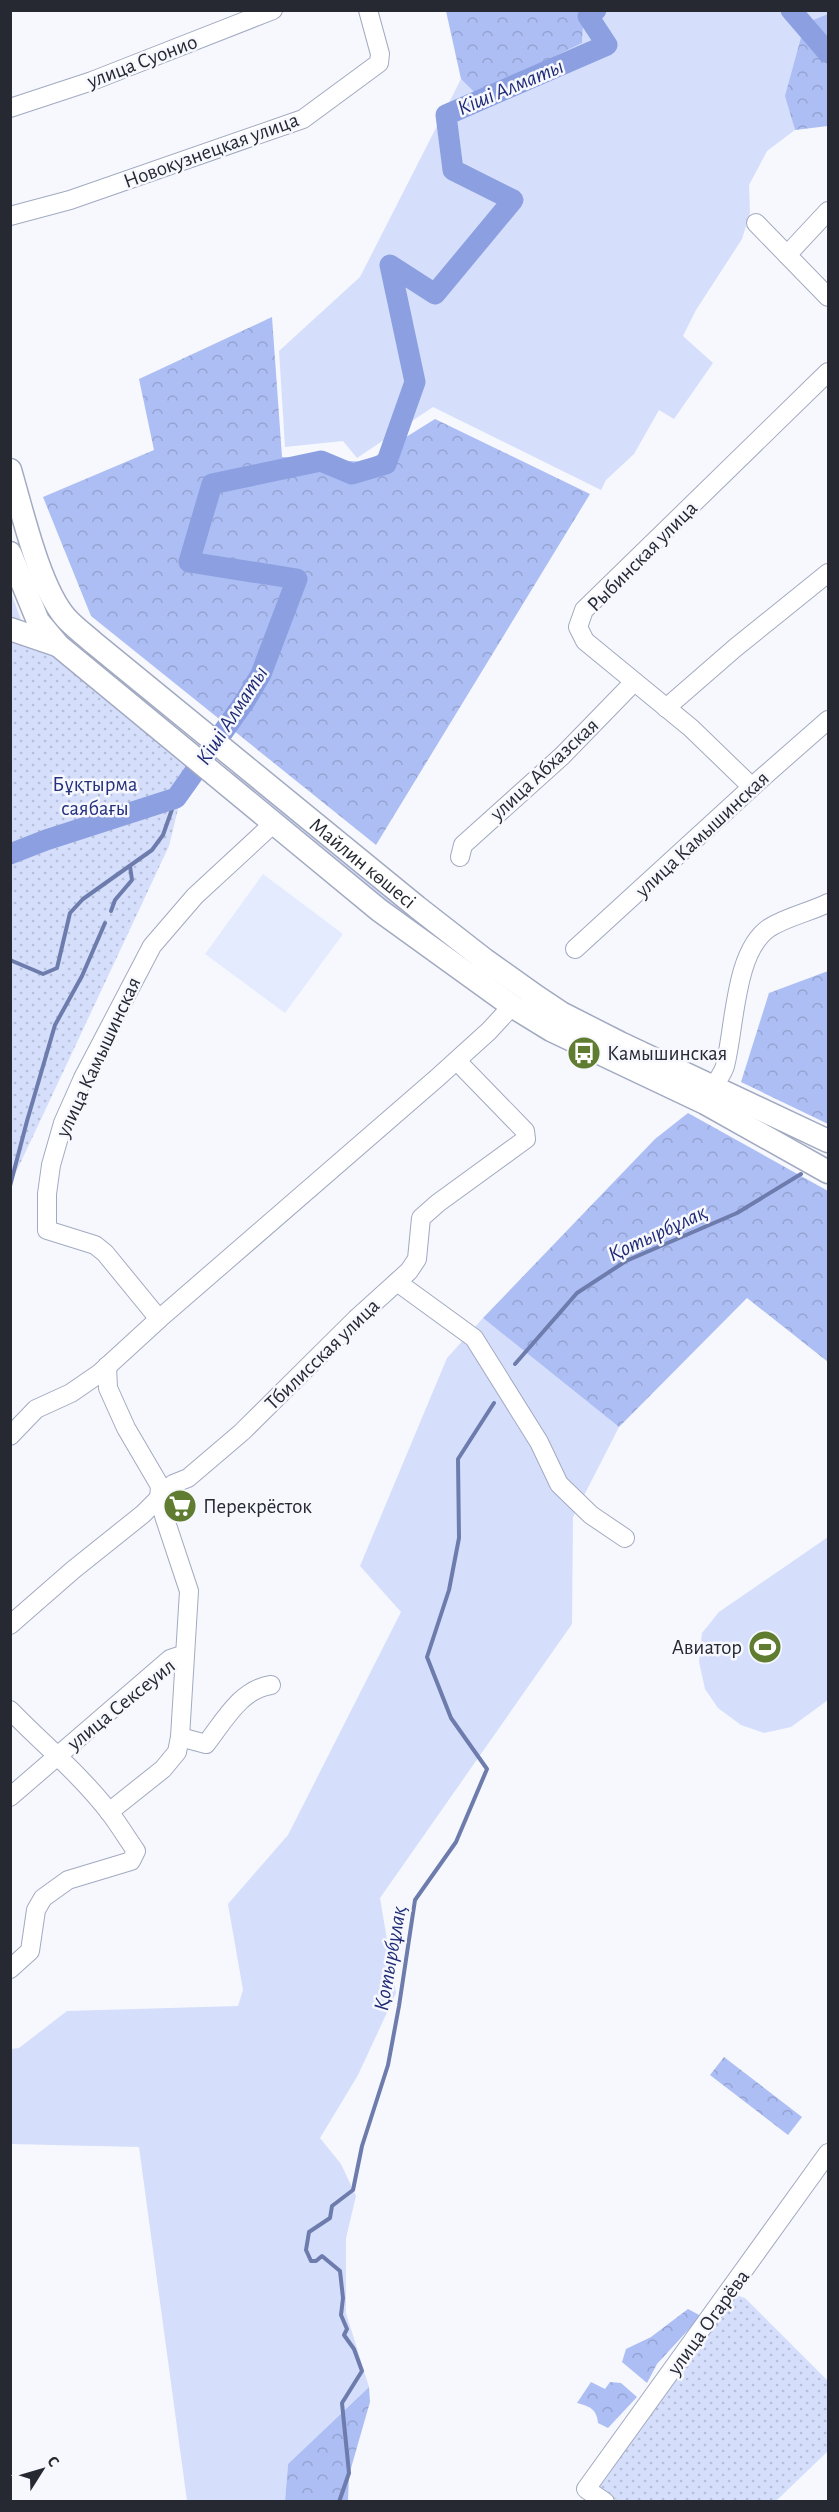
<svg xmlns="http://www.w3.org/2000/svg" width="839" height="2512" font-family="'Alegreya Sans',sans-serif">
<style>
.built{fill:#e4ebfe}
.grass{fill:#d5dffc}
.forest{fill:url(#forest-crowns)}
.park{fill:url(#park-dots)}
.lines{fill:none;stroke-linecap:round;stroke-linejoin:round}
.stream{stroke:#6d7cac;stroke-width:4}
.river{stroke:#8ca0e1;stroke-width:21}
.minor-casing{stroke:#a2aac1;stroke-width:20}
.major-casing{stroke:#a2aac1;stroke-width:25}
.minor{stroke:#fff;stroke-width:18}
.major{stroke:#fff;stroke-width:22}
.labels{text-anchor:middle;stroke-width:5;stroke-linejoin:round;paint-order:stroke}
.street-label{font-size:21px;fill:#262932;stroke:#f6f8fd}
.park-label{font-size:21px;fill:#25317d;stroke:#f6f8fd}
.poi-label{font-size:21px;fill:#262932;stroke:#f6f8fd;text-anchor:start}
.water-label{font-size:22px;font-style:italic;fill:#1f2b76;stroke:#f6f8fd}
</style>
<defs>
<pattern id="forest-crowns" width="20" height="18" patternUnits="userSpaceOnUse" patternTransform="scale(1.5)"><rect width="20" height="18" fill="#adbef4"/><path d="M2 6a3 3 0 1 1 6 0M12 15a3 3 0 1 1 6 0" fill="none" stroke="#95a3d2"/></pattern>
<pattern id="park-dots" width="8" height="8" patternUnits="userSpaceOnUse" patternTransform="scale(1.5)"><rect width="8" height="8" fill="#d5dffc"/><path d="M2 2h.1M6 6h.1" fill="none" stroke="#b7bfd8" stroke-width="1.8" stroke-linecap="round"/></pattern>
</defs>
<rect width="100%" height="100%" fill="#f6f8fd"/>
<path class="built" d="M 263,874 L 343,934 L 285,1013 L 205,954 Z"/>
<g class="grass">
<path d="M 584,11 L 828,11 L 828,14 L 805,23 L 789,107 L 795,130 L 767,151 L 749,185 L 750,213 L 742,239 L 696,310 L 683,336 L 713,363 L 674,419 L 659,410 L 634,454 L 606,480 L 601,490 L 433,407 L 357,458 L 343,441 L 285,447 L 279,351 L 360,277 L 461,79 L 480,98 L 523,72 L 582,43 Z"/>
<path d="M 11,592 L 21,620 L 11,619 Z"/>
<path d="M 85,647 L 177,728 L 176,734 L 71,649 Z"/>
<path d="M 235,769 L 410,914 L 410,920 L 229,778 Z"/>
<path d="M 483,1318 L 619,1427 L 573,1517 L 572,1624 L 380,1898 L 396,1993 L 358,2075 L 320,2138 L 341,2164 L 356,2196 L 346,2238 L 346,2313 L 369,2387 L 288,2464 L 285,2501 L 187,2501 L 139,2147 L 11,2144 L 11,2049 L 19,2048 L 67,2011 L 238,2006 L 243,1990 L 228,1904 L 288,1835 L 401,1612 L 360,1566 L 447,1358 Z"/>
<path d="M 828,1537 L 828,1700 L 791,1727 L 764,1733 L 741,1725 L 718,1708 L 705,1689 L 699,1662 L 702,1633 L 719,1612 Z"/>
</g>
<g class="forest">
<path d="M 446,11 L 584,11 L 582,43 L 523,72 L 480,98 L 461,79 Z"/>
<path d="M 828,14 L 828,126 L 795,130 L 785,96 L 805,23 Z"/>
<path d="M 272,317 L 282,457 L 366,462 L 435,419 L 590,494 L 376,845 L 91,616 L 43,497 L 154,450 L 139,379 Z"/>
<path d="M 828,971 L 828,1124 L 741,1082 L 769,993 Z"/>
<path d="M 688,1113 L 828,1191 L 828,1362 L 747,1298 L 619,1427 L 483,1318 L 655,1139 Z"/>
<path d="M 724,2057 L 802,2117 L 788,2135 L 710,2075 Z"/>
<path d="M 688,2309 L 701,2316 L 657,2364 L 647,2383 L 622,2362 L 626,2349 L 651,2337 Z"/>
<path d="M 591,2382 L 605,2389 L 610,2382 L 621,2383 L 637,2397 L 608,2428 L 598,2423 C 597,2409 589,2406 577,2403 Z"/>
<path d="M 369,2387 L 370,2402 L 349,2475 L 348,2501 L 285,2501 L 288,2464 Z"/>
</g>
<g class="park">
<path d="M 11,640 L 49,649 L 189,764 L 169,846 L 11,1183 Z"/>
<path d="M 736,2295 L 745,2298 L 828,2381 L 828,2451 L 776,2501 L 618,2501 L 595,2485 Z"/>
</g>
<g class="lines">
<g class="stream">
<path d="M 111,911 L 115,900 L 132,880 L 130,866"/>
<path d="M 10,960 L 43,974 L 57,968 L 70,913 L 83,899 L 152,850 L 163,835 L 176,798"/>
<path d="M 10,1186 L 27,1121 L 55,1025 L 82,976 L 105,923"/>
<path d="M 515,1364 L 577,1293 L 626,1261 L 737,1213 L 801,1174"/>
<path d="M 339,2502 L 349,2473 L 342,2403 L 362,2371 L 354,2349 L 344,2335 L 347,2329 L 341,2315 L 343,2298 L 340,2271 L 322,2256 L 316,2261 L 311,2261 L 306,2250 L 309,2232 L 330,2218 L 332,2206 L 353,2190 L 362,2146 L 388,2065 L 399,2006 L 415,1900 L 456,1842 L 487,1769 L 451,1718 L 427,1657 L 449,1590 L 459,1538 L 458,1459 L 494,1403"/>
</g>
<g class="river">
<path d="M 791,10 L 828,53"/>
<path d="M 10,854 L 46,840 L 176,798 L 245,701 L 261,674 L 297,579 L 189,562 L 212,484 L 321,461 L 352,474 L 386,464 L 415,382 L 390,265 L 435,294 L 513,200 L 453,170 L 446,115 L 607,45 L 588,16 L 596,10"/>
</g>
<defs>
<g id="minor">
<path d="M 10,108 L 92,81 L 273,10"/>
<path d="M 10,216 L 70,200 L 303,119 L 379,63 L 380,54 L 368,10"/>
<path d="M 756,223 L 828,297"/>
<path d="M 787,255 L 828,211"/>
<path d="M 666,708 L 735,648 L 828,573"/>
<path d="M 752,787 L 691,728 L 585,641 L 578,627 L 584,610 L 828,372"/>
<path d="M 274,823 L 195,896 L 152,946 L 83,1078 L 63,1123 L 51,1165 L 47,1194 L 47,1230 L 95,1245 L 105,1253 L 159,1319 L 437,1078 L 489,1031 L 512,1006"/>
<path d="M 460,857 L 463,845 L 562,756 L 634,682"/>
<path d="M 575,949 L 763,777 L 828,720"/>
<path d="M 714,1086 C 718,1079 723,1073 725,1066 C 735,1028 734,952 769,928 C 786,917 810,912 828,903"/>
<path d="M 397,1282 L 474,1338 L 539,1442 L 559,1484 L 591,1515 L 625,1538"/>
<path d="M 107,1366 L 108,1388 L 126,1428 L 160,1486 L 159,1499 L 165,1519 L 189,1591 L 180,1737 L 177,1752 L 163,1769 L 109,1812"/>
<path d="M 10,1436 L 36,1409 L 71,1393 L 100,1373 L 159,1319"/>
<path d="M 10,1625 L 73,1570 L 143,1514 L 173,1484 L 188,1478 L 242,1432 L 356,1319 L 409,1271 L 417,1259 L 421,1218 L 438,1203 L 526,1139 L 525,1131 L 457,1061"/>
<path d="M 10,1710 C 43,1744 81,1775 110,1813 C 119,1825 127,1838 136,1851 L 131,1861 L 68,1880 L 43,1898 L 36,1910 L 30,1951 L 10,1969"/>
<path d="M 180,1737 L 206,1744 C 224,1721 241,1689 271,1685"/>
<path d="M 10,1797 L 170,1659 L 185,1654"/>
<path d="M 605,2502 L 586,2489 L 828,2153"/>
</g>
<g id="major">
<path id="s1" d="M 10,470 C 22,510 39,587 66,618 C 74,627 85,635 94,643 L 417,907 L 485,960 L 537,997 L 561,1013 L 620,1043 L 828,1141"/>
<path d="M 10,553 L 38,621 L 59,646 L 379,910 L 512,1006 L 551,1030 L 705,1103 L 828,1172"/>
<path d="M 10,629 L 57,645"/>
</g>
</defs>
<use href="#minor" class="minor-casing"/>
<use href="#major" class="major-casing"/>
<use href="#minor" class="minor"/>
<use href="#major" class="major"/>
</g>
<defs>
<symbol id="bus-disc" viewBox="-11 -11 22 22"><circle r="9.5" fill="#607c31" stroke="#f6f8fd"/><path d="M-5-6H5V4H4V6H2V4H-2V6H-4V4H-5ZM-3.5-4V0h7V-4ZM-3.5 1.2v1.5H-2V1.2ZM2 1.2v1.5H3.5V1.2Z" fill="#fff"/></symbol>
<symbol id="supermarket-disc" viewBox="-11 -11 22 22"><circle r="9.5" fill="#607c31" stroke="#f6f8fd"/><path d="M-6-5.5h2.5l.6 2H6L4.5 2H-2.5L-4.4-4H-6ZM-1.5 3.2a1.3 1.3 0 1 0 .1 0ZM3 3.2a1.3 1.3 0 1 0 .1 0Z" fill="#fff"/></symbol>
<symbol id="stadium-disc" viewBox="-11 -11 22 22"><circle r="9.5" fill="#607c31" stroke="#f6f8fd"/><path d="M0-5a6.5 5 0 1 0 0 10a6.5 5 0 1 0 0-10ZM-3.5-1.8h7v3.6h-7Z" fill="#fff"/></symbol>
</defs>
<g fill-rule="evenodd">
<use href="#bus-disc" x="565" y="1034" width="38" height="38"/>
<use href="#supermarket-disc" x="161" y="1487" width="38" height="38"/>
<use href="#stadium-disc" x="746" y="1628" width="38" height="38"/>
</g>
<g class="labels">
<g class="street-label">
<text transform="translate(142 61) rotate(-21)" y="7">улица Суонио</text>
<text transform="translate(211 150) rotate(-20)" y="7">Новокузнецкая улица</text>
<text transform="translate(642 556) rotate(-45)" y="7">Рыбинская улица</text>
<text transform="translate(544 769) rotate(-43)" y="7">улица Абхазская</text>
<text transform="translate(702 834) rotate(-43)" y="7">улица Камышинская</text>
<text dy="7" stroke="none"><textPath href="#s1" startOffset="544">Майлин көшесі</textPath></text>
<text transform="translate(98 1057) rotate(-65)" y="7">улица Камышинская</text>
<text transform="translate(322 1354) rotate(-44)" y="7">Тбилисская улица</text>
<text transform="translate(121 1704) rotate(-39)" y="7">улица Сексеуил</text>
<text transform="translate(708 2322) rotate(-54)" y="7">улица Огарёва</text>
</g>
<g class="park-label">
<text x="95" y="791">Бұқтырма<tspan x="95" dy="24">саябағы</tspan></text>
</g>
<g class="poi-label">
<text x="607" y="1060">Камышинская</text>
<text x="203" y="1513">Перекрёсток</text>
<text x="742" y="1654" text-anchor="end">Авиатор</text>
</g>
<g class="water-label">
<text transform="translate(510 86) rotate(-23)" y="8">Кіші Алматы</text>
<text transform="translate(231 715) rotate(-57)" y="8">Кіші Алматы</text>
<text transform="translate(657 1232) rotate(-25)" y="8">Қотырбұлақ</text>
<text transform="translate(389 1958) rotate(-80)" y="8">Қотырбұлақ</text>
</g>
</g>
<rect width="839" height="2512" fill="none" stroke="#262932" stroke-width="24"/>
<g transform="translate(42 2470) rotate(53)" stroke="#f6f8fd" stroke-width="4.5" paint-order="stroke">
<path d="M0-4.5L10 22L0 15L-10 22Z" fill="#262932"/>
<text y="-9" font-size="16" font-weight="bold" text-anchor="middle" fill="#262932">С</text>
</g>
</svg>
